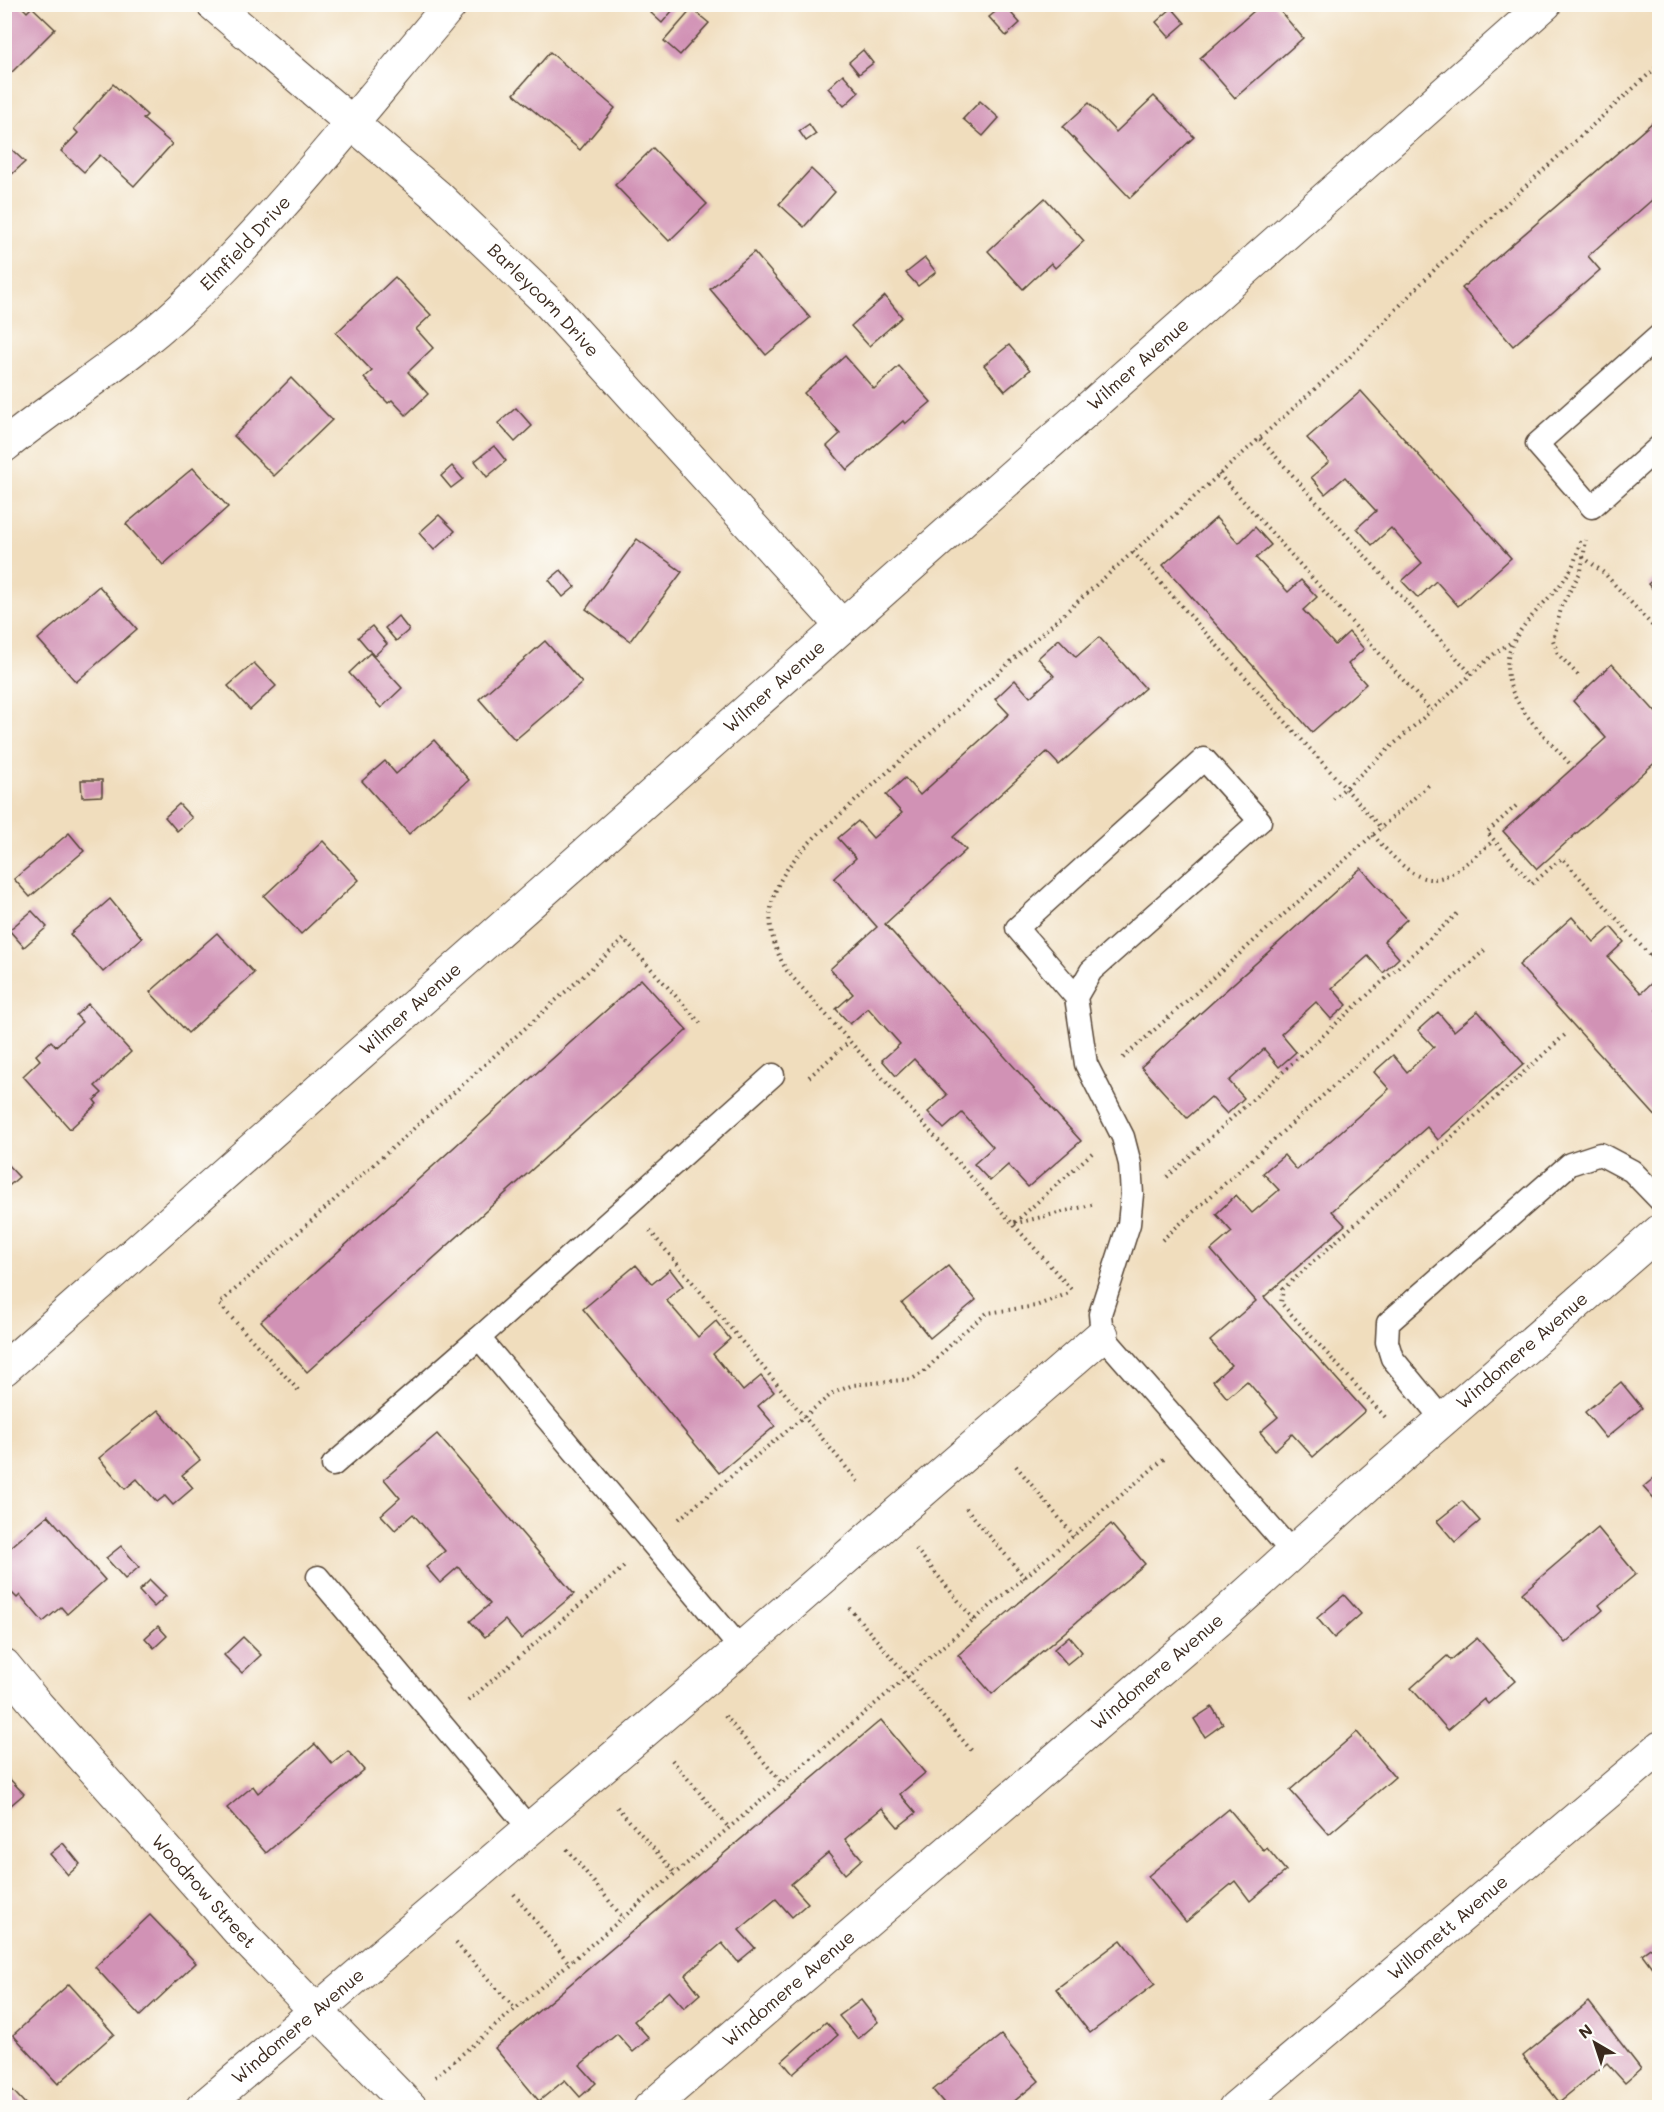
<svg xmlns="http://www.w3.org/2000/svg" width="1664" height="2112" font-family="Mali,sans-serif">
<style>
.building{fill:#d192b5}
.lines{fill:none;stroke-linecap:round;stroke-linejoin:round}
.service-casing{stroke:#564536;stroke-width:25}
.minor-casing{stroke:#564536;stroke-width:35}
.path{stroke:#564536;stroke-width:4;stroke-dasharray:1.5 4.5;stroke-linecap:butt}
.service{stroke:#fff;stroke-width:22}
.minor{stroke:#fff;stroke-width:33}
.labels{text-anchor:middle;stroke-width:6;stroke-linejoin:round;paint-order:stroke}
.street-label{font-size:18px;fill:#3b2a1e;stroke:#fdfcf7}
</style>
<rect width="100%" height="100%" fill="#fdfcf7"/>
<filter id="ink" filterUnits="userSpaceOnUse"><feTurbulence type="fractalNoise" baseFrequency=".0167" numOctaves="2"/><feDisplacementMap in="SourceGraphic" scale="12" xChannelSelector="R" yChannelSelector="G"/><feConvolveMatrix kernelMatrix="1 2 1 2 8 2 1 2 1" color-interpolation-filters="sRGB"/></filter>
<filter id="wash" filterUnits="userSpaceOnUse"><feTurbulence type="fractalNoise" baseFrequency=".008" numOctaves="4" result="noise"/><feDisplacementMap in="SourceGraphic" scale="24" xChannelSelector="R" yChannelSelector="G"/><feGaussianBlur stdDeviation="1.35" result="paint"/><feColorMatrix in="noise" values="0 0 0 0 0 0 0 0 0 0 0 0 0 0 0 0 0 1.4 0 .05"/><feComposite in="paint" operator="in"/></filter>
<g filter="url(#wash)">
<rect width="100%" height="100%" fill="#f0ddbd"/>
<g id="blocks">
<g class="building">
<path d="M 4,4 L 19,4 L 27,12 L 32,7 L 55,29 L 9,75 L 4,70 Z"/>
<path d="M 658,4 L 678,4 L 662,23 L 651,13 Z"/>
<path d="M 1262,4 L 1274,4 L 1303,38 L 1235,98 L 1200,58 Z"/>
<path d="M 1004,5 L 1020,23 L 1006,36 L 989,17 Z"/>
<path d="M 1172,8 L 1185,23 L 1169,37 L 1156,22 Z"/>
<path d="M 692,9 L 709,23 L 680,55 L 664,41 Z"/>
<path d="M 863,50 L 873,63 L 859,74 L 849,62 Z"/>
<path d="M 550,52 L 615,108 L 580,150 L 514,94 Z"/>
<path d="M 843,74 L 859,92 L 844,106 L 828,88 Z"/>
<path d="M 113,84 L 147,115 L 143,119 L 172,144 L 134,186 L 100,155 L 84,172 L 61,151 L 78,133 L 74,129 Z"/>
<path d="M 1154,96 L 1194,137 L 1130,198 L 1063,127 L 1089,103 L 1116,132 Z"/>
<path d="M 980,101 L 999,118 L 983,136 L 963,119 Z"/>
<path d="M 1660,116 L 1660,193 L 1588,256 L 1600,270 L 1513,346 L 1462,288 Z"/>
<path d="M 809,124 L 816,134 L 806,141 L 799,131 Z"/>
<path d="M 653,148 L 707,204 L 669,241 L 615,185 Z"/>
<path d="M 11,149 L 25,162 L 11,175 L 4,168 L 4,156 Z"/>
<path d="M 811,169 L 835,192 L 804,227 L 779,204 Z"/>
<path d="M 1045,198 L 1084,241 L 1055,268 L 1051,263 L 1023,289 L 988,251 Z"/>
<path d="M 754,252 L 810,318 L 766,355 L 710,289 Z"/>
<path d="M 925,258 L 936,272 L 918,286 L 906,273 Z"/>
<path d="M 395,277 L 431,315 L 416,329 L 433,348 L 408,372 L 428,394 L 406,415 L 392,400 L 388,403 L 364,378 L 372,371 L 336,333 Z"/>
<path d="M 885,296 L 902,317 L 869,346 L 851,326 Z"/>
<path d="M 1009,345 L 1030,370 L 1005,391 L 984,365 Z"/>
<path d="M 845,356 L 874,389 L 899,366 L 931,402 L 905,424 L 903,421 L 847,470 L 827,446 L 840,434 L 804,393 Z"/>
<path d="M 291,378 L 332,420 L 274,476 L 234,436 Z"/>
<path d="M 1361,391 L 1511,558 L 1458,606 L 1436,581 L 1418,598 L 1402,581 L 1422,563 L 1391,528 L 1372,545 L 1357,528 L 1376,511 L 1345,477 L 1325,494 L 1311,477 L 1329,462 L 1307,438 Z"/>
<path d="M 516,408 L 532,426 L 515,442 L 498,423 Z"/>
<path d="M 494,446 L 506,461 L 487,477 L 475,461 Z"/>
<path d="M 452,466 L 463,479 L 451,488 L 441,476 Z"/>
<path d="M 193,468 L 228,507 L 163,565 L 126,524 Z"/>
<path d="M 439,515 L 455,531 L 434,550 L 419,533 Z"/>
<path d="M 1216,518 L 1239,543 L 1255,527 L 1271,545 L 1256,558 L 1288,592 L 1301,580 L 1317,597 L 1303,610 L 1335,645 L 1349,632 L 1364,649 L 1348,664 L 1366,684 L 1312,732 L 1163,565 Z"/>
<path d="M 637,539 L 682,572 L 630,641 L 586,609 Z"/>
<path d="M 561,570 L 575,587 L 563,597 L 549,580 Z"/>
<path d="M 1660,574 L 1660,597 L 1648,584 Z"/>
<path d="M 99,586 L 137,629 L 76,682 L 38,639 Z"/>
<path d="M 398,616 L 409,630 L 396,641 L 385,628 Z"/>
<path d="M 372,626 L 387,644 L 374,656 L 358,637 Z"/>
<path d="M 1099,637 L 1145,688 L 1059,765 L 1047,752 L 953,837 L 966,850 L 885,924 L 1081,1141 L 1028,1187 L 1008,1165 L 990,1181 L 974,1164 L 993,1147 L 962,1113 L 944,1129 L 928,1112 L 947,1095 L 914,1059 L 896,1076 L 882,1060 L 900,1044 L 868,1008 L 850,1024 L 836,1009 L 853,994 L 830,969 L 877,927 L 834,878 L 856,858 L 838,838 L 858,821 L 873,838 L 902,813 L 886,795 L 905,778 L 920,795 L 1009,714 L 995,699 L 1015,680 L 1030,697 L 1054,676 L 1038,658 L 1059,639 L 1076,657 Z"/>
<path d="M 545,641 L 582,683 L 515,740 L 479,699 Z"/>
<path d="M 370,653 L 402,688 L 381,708 L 349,673 Z"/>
<path d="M 254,663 L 276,686 L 250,710 L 228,686 Z"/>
<path d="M 1612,664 L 1660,717 L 1660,758 L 1537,869 L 1503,831 L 1606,738 L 1573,701 Z"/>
<path d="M 434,740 L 469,780 L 409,834 L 362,781 L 385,761 L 396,774 Z"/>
<path d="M 81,780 L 102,780 L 102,796 L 82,797 Z"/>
<path d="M 179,804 L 192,818 L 177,831 L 165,817 Z"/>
<path d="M 69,833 L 84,851 L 30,897 L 14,879 Z"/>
<path d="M 323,841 L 359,880 L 301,934 L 264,896 Z"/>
<path d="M 1361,868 L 1407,919 L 1384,941 L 1399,958 L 1383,973 L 1368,956 L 1332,988 L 1347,1005 L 1331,1019 L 1316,1002 L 1281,1034 L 1296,1052 L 1279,1067 L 1264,1049 L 1229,1081 L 1244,1098 L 1227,1114 L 1211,1097 L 1187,1118 L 1141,1067 Z"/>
<path d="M 110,899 L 142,938 L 103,972 L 70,934 Z"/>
<path d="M 32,911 L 47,927 L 24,947 L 9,930 Z"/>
<path d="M 1572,917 L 1594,942 L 1611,927 L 1624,942 L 1608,957 L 1641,993 L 1657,978 L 1660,981 L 1660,1007 L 1656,1010 L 1660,1013 L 1660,1121 L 1519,965 Z"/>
<path d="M 217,933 L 254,973 L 188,1033 L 150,992 Z"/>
<path d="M 641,979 L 687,1030 L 307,1372 L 261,1321 Z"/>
<path d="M 88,1004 L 131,1052 L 95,1086 L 102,1093 L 94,1100 L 97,1104 L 70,1129 L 23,1076 L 40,1060 L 36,1055 L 51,1041 L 56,1046 L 82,1022 L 76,1015 Z"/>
<path d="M 1478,1011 L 1524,1064 L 1438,1140 L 1427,1127 L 1332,1211 L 1345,1225 L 1264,1297 L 1365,1411 L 1313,1457 L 1292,1434 L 1275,1450 L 1260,1432 L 1278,1417 L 1247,1381 L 1227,1398 L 1213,1381 L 1231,1365 L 1210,1341 L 1256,1301 L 1211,1250 L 1232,1232 L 1216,1214 L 1236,1195 L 1252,1213 L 1279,1190 L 1263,1173 L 1284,1155 L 1297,1170 L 1389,1089 L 1374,1072 L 1393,1055 L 1407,1072 L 1434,1047 L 1418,1030 L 1438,1012 L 1454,1031 Z"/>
<path d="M 4,1161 L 19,1177 L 4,1190 Z"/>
<path d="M 636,1265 L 652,1284 L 670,1269 L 683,1286 L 666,1300 L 698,1337 L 716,1321 L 730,1339 L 713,1354 L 743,1391 L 761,1376 L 774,1392 L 758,1406 L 775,1426 L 719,1473 L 583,1309 Z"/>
<path d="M 948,1266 L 976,1300 L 930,1338 L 902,1303 Z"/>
<path d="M 1621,1382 L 1642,1408 L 1606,1438 L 1585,1412 Z"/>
<path d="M 158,1410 L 200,1460 L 182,1475 L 193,1488 L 173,1505 L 165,1496 L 157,1502 L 137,1479 L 125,1489 L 99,1458 Z"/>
<path d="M 437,1434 L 574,1594 L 521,1639 L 505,1620 L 485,1637 L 470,1621 L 490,1604 L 458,1567 L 440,1583 L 426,1567 L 445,1551 L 413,1514 L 395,1530 L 381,1515 L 400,1498 L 384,1479 Z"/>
<path d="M 1660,1473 L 1660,1506 L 1643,1487 Z"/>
<path d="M 1462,1501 L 1480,1521 L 1455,1542 L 1437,1521 Z"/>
<path d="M 48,1515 L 105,1580 L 67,1614 L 61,1607 L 43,1622 L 20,1595 L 17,1598 L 7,1588 L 10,1586 L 4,1580 L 4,1553 Z"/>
<path d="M 1111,1524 L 1145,1564 L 992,1694 L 958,1655 Z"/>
<path d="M 1598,1528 L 1636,1574 L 1599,1605 L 1603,1610 L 1565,1643 L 1522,1593 Z"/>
<path d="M 121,1546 L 139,1567 L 125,1579 L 106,1558 Z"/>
<path d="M 150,1580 L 166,1596 L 154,1607 L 139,1591 Z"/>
<path d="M 1344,1595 L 1361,1614 L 1334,1638 L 1317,1618 Z"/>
<path d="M 158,1626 L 167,1636 L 154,1648 L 145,1638 Z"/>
<path d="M 1069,1636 L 1082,1652 L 1067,1664 L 1054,1649 Z"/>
<path d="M 243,1637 L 261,1655 L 242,1673 L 224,1655 Z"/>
<path d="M 1477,1638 L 1515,1681 L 1488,1704 L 1484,1699 L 1448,1730 L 1411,1688 L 1447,1656 L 1451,1660 Z"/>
<path d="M 1212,1707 L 1223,1724 L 1205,1737 L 1194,1719 Z"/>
<path d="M 881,1720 L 925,1773 L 900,1794 L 916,1813 L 898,1827 L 882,1808 L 845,1839 L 862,1859 L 845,1874 L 828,1853 L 791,1884 L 808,1903 L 792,1917 L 776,1899 L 739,1930 L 755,1948 L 738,1962 L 722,1943 L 685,1975 L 700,1994 L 684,2008 L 669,1991 L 634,2021 L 649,2038 L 633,2052 L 617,2034 L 580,2065 L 596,2083 L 580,2097 L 565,2080 L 539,2101 L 495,2048 Z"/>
<path d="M 1357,1732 L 1395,1777 L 1329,1834 L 1290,1790 Z"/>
<path d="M 315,1744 L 332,1764 L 348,1751 L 364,1770 L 266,1853 L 227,1808 L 253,1786 L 258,1793 Z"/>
<path d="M 4,1773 L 24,1794 L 4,1811 Z"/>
<path d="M 1229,1809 L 1264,1851 L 1267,1848 L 1286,1871 L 1250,1901 L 1235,1881 L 1186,1922 L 1148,1876 Z"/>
<path d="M 63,1843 L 80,1864 L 68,1875 L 50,1854 Z"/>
<path d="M 150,1915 L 196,1963 L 140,2016 L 95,1967 Z"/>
<path d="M 1121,1940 L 1155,1984 L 1090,2033 L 1056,1989 Z"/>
<path d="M 1660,1941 L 1660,1978 L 1642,1954 Z"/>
<path d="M 69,1984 L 114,2034 L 58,2084 L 13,2035 Z"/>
<path d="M 861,2000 L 878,2022 L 858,2039 L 839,2016 Z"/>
<path d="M 1589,2002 L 1641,2069 L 1625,2083 L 1607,2063 L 1559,2102 L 1523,2056 Z"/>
<path d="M 826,2022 L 838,2035 L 793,2074 L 782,2061 Z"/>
<path d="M 1001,2035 L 1039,2081 L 1006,2108 L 948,2108 L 933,2090 Z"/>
<path d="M 4,2081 L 29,2108 L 4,2108 Z"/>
</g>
</g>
</g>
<g filter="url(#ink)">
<use href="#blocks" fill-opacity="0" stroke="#564536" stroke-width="1.5"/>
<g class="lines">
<defs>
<g id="service">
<path d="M 1660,335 L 1537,444 L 1592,507 L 1660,446"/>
<path d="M 1076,997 L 1017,928 L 1204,759 L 1260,821 L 1091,971 L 1076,997 L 1086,1064 L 1123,1137 L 1130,1164 L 1132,1194 L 1129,1224 L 1100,1314 L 1102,1335 L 1292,1552"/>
<path d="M 1443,1420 L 1392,1358 L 1387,1342 L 1388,1323 L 1570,1164 L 1600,1154 L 1632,1171 L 1660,1200"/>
<path d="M 333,1465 L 479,1338"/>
<path d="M 318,1577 L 529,1828"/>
<path d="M 741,1649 L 479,1338 L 773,1075"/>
</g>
<g id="minor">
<path id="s1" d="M 213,4 L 436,195 L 549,303 L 842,626"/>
<path id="s2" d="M 4,446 C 62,399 126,360 180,310 C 279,217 363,108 451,4"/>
<path id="s3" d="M 4,1369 L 1545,4"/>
<path id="s4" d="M 4,1665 L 36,1704 L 244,1937 L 411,2108"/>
<path id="s5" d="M 202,2108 L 741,1649 L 1102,1335"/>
<path id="s6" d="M 650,2108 L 1220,1618 L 1362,1490 L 1660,1231"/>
<path id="s7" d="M 1235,2108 L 1660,1748"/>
</g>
</defs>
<use href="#service" class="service-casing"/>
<use href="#minor" class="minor-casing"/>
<g class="path">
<path d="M 1260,439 L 1472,675"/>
<path d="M 1219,474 L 1431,711"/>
<path d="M 1133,552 L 1382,829"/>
<path d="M 1583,557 L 1604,573 L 1660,634"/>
<path d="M 1578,675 L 1558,654 L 1553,640 L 1562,605 L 1581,571 L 1586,540"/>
<path d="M 1569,763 C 1551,742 1526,720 1514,695 C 1487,638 1547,611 1571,569 C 1576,560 1578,548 1581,538"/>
<path d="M 1333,799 L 1495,653 L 1510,643"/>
<path d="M 1516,806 L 1487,832 L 1532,884 L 1562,858 L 1660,967"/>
<path d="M 1373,835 C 1426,895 1436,891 1494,840"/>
<path d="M 1650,956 L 1660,947"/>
<path d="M 1123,1058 L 1431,783"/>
<path d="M 809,1077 L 849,1042"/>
<path d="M 1092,1153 L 1013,1224 L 1095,1204"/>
<path d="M 1167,1177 L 1457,914"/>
<path d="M 650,1231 L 860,1484"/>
<path d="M 1162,1240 L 1487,948"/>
<path d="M 1071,1289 L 787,971 C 755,917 772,879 814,838 L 1347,360 L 1440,264 L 1660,64"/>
<path d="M 298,1390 L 219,1304 L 624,939 L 703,1026"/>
<path d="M 1385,1417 L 1281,1303 L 1283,1289 L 1565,1035"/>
<path d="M 1016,1466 L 1074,1536"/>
<path d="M 966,1508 L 1025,1578"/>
<path d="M 679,1519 L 833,1393 L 853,1385 L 912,1379 L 924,1372 L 961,1334 L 987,1313 L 1036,1306 L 1069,1293"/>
<path d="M 916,1549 L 974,1620"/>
<path d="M 849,1608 L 972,1751"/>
<path d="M 468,1701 L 626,1565"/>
<path d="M 725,1716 L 782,1783"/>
<path d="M 672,1760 L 729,1828"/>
<path d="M 617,1807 L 675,1873"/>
<path d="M 567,1849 L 623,1918"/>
<path d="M 514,1894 L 569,1963"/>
<path d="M 456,1943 L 515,2009"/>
<path d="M 435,2077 L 1164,1459"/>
</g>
<use href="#service" class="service"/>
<use href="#minor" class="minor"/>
</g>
</g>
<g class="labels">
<g class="street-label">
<text dy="6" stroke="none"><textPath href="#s2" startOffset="316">Elmfield Drive</textPath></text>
<text dy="6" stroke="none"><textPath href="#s1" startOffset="444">Barleycorn Drive</textPath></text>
<text dy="6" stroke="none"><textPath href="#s3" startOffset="1515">Wilmer Avenue</textPath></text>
<text dy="6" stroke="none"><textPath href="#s3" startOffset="1029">Wilmer Avenue</textPath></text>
<text dy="6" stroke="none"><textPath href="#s3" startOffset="543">Wilmer Avenue</textPath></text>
<text dy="6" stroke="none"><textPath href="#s6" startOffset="1155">Windomere Avenue</textPath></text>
<text dy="6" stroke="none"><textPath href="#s6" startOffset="669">Windomere Avenue</textPath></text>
<text dy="6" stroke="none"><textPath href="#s4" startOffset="302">Woodrow Street</textPath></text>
<text dy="6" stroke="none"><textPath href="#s7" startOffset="279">Willomett Avenue</textPath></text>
<text dy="6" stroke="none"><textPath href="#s6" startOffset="183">Windomere Avenue</textPath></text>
<text dy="6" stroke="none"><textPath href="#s5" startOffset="126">Windomere Avenue</textPath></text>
</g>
</g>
<rect width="1664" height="2112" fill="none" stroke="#fdfcf7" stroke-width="24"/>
<g transform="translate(1595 2043) rotate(321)" stroke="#fdfcf7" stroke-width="4.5" paint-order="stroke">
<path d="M0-4.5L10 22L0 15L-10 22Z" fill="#3b2a1e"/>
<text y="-9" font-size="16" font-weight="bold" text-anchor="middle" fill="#3b2a1e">N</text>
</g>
</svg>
